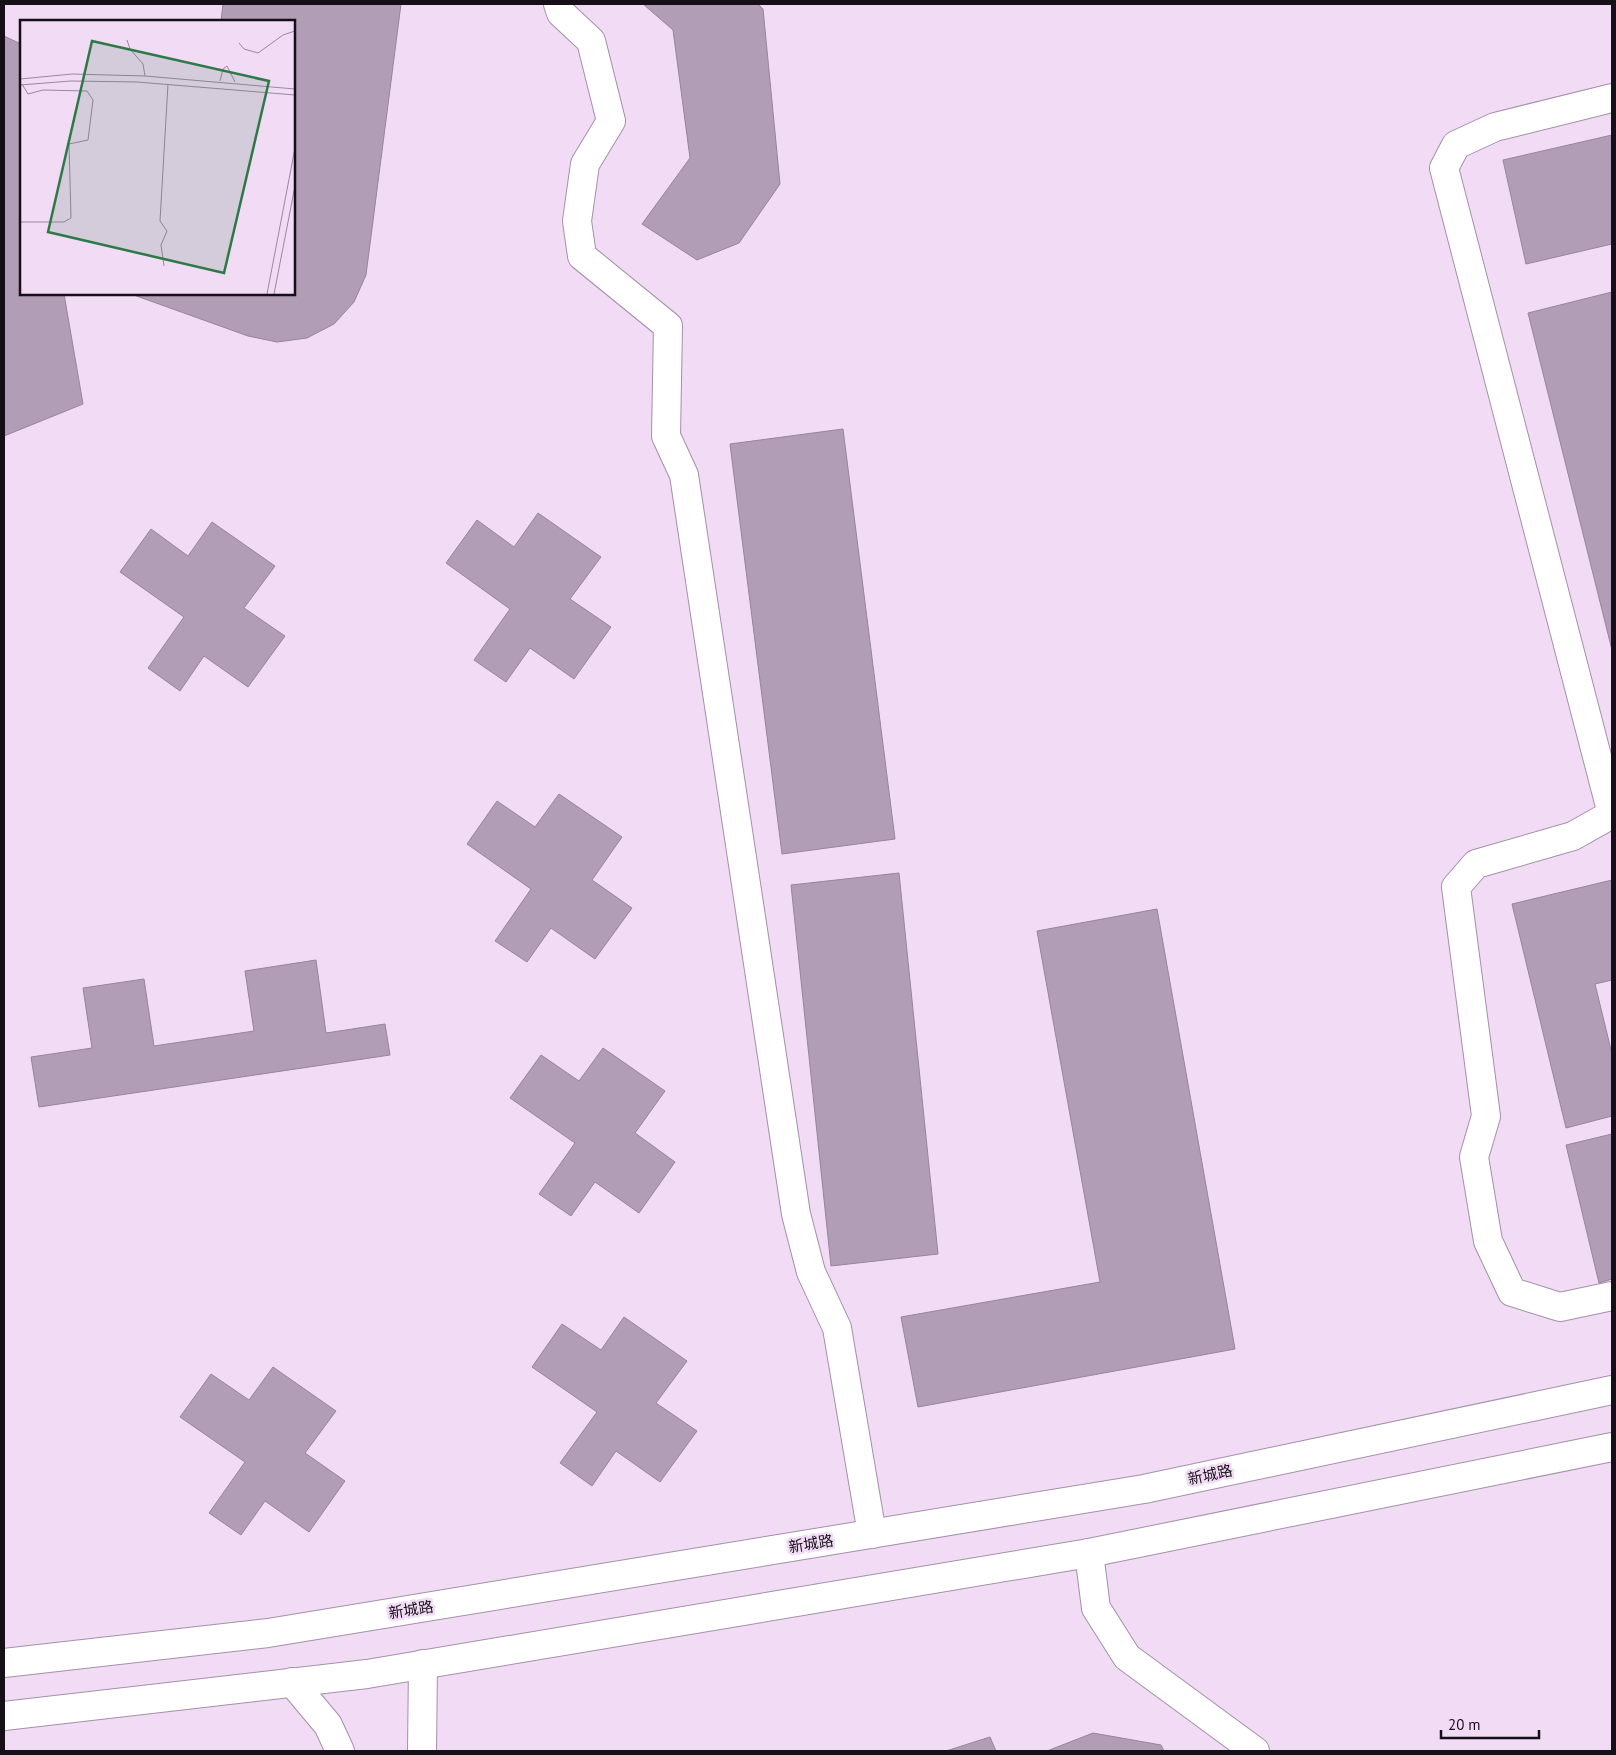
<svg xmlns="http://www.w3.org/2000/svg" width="1616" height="1755" font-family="'PT Sans','Noto Sans SC',sans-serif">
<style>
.building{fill:#b19db6;stroke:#98849c}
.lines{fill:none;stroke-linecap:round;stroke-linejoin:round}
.minor-casing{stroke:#a490a8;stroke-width:30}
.major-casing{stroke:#a490a8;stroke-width:30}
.minor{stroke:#fff;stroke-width:28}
.major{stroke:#fff;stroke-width:28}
.labels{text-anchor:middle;stroke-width:5;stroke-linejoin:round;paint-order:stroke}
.street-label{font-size:15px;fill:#170f18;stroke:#f1dbf5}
.inset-road{fill:none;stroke:#9a899d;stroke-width:1}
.view{fill:#2d7947;fill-opacity:0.15;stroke:#2d7947;stroke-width:2.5}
.inset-edge{fill:none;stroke:#170f18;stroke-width:2.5}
</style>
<rect width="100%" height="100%" fill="#f1dbf5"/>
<g class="building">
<path d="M 223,4 L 401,4 L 366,275 L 354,302 L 334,324 L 307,338 L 277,342 L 248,336 L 131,294 L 294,294 L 294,21 L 221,21 Z"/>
<path d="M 643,4 L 758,4 L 763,9 L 780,184 L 739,243 L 697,260 L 642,224 L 690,158 L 673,30 Z"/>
<path d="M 4,36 L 21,44 L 21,294 L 64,294 L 83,404 L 4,436 Z"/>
<path d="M 1612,135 L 1612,244 L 1526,264 L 1503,160 Z"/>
<path d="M 1612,292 L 1612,650 L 1528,313 Z"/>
<path d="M 843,429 L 895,839 L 782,854 L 730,444 Z"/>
<path d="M 538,513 L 601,557 L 570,599 L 611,627 L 574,679 L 530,648 L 506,682 L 474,660 L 510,609 L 446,563 L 477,520 L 514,547 Z"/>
<path d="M 212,522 L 275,566 L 244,608 L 285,636 L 248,687 L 204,656 L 180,691 L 148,668 L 184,617 L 120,572 L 151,529 L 188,556 Z"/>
<path d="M 559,794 L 622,837 L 592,880 L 632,908 L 595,959 L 551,928 L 527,962 L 495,941 L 531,889 L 467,844 L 497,801 L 535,827 Z"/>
<path d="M 899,873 L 938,1254 L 831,1266 L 791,885 Z"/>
<path d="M 1612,880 L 1612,980 L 1595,984 L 1612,1054 L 1612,1116 L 1566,1128 L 1512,904 Z"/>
<path d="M 1157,909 L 1235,1349 L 918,1407 L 901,1317 L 1100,1282 L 1037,931 Z"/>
<path d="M 316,960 L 326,1033 L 385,1024 L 390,1055 L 39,1107 L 31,1057 L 92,1048 L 83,988 L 144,979 L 154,1046 L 254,1031 L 245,971 Z"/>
<path d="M 603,1048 L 665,1091 L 635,1133 L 675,1162 L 639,1213 L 595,1182 L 571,1216 L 539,1194 L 575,1143 L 510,1098 L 541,1055 L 579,1081 Z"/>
<path d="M 1612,1134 L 1612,1279 L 1599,1283 L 1566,1145 Z"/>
<path d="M 624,1317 L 687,1361 L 656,1403 L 697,1431 L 660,1482 L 616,1451 L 592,1486 L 560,1463 L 597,1412 L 532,1367 L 562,1324 L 601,1350 Z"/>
<path d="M 273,1367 L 336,1411 L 305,1453 L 345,1481 L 309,1532 L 265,1501 L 241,1535 L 209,1513 L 245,1462 L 180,1417 L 211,1374 L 249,1400 Z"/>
<path d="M 1093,1733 L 1161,1745 L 1164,1751 L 1047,1751 Z"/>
<path d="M 990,1737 L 996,1751 L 946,1751 Z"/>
</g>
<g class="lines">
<defs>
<g id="minor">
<path d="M 558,4 L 561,13 L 591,41 L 611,121 L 585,164 L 577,221 L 582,256 L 668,326 L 666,436 L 684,475 L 796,1214 L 811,1272 L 837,1328 L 872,1534"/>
<path d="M 1612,98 L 1495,127 L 1456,145 L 1444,168 L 1612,814 L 1573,836 L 1476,864 L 1456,887 L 1486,1116 L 1474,1157 L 1488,1241 L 1512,1292 L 1560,1307 L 1612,1296"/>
<path d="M 1089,1553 L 1096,1608 L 1127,1657 L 1255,1751"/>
<path d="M 292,1682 L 328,1725 L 340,1751"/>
<path d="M 422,1751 L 423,1664"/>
</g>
<g id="major">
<path d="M 4,1663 L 268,1633 L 1144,1489 L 1612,1390"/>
<path d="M 4,1716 L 367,1674 L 1089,1553 L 1612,1447"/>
</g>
</defs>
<use href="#minor" class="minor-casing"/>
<use href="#major" class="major-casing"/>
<use href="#minor" class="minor"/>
<use href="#major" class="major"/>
</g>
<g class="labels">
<g class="street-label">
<text transform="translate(1210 1475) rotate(-12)" y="5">新城路</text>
<text transform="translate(811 1544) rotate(-9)" y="5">新城路</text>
<text transform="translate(411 1610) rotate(-9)" y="5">新城路</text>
</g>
</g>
<g transform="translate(20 20)">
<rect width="275" height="275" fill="#f1dbf5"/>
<path class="inset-road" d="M 107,20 L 110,29 L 123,44 L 125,56M 219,23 L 224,29 L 238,33 L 263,15 L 275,11M 0,59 L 52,54 L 125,56 L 275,69M 200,61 L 203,49 L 207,46 L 215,62M 0,65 L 51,61 L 117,62 L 275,75M 0,202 L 44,202 L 51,198 L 49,124 L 68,120 L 73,80 L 67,71 L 23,70 L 8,74 L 2,64M 144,246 L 141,225 L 147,211 L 140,201 L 148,64M 247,274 L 275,128M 254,274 L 275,166"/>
<path class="view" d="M 72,21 L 249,61 L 204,253 L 28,212 Z"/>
<rect width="275" height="275" class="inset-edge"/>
</g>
<rect width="1616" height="1755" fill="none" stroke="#170f18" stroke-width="10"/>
<path d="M1441 1730v8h98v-8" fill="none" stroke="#170f18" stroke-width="2.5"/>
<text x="1448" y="1730" font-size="15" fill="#170f18" stroke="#f1dbf5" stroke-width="4" paint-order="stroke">20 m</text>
</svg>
